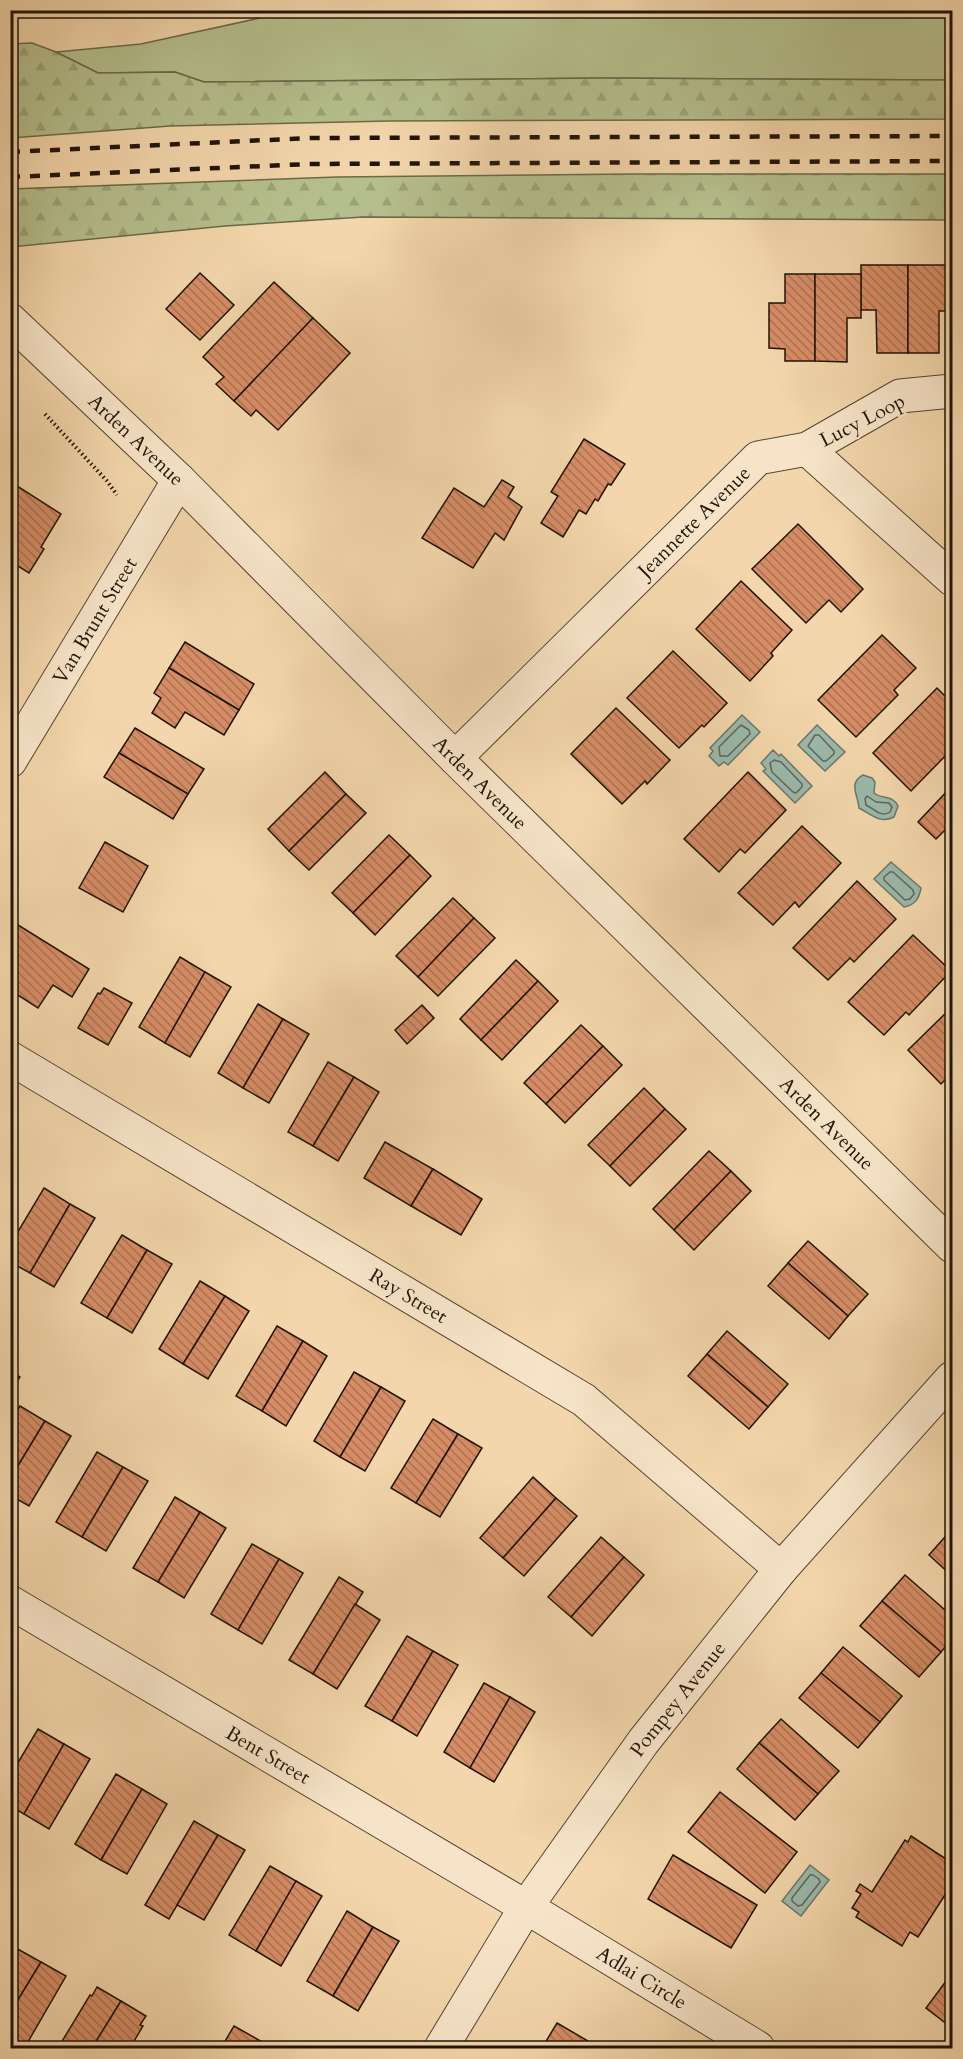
<svg xmlns="http://www.w3.org/2000/svg" width="963" height="2059" font-family="Cardo,serif">
<style>
.grass{fill:#b5bf8d;stroke:#6a6a4a;stroke-width:1.5}
.forest{fill:url(#forest-firs);stroke:#6a6a4a;stroke-width:1.5}
.water{fill:#9bb9ab;stroke:#69776a;stroke-width:1.5}
.lines{fill:none;stroke-linecap:round;stroke-linejoin:round}
.shore{stroke:#5d665a;stroke-width:1.5}
.building{fill:url(#building-back-hatch);stroke:#1f1408;stroke-width:1.5}
.minor-casing{stroke:#544431;stroke-width:35}
.path{stroke:#1f1408;stroke-width:4;stroke-dasharray:1.5 3;stroke-linecap:butt}
.minor{stroke:#f7e4c8;stroke-width:33}
.rail{stroke:#1f1408;stroke-width:4.5;stroke-dasharray:10 10;stroke-linecap:butt}
.labels{text-anchor:middle;stroke-width:4.5;stroke-linejoin:round;paint-order:stroke}
.street-label{font-size:20px;fill:#1f1408;stroke:#f7e4c8}
</style>
<defs>
<pattern id="forest-firs" width="22" height="20" patternUnits="userSpaceOnUse" patternTransform="scale(1.5)"><rect width="22" height="20" fill="#b5bf8d"/><path d="M5 1l3.5 6h-7zM16 11l3.5 6h-7z" fill="#9ba378"/></pattern>
<pattern id="building-back-hatch" width="6" height="6" patternUnits="userSpaceOnUse" patternTransform="scale(1.5)"><rect width="6" height="6" fill="#d68d66"/><path d="M-1 5l2 2M0 0l6 6M5-1l2 2" fill="none" stroke="#ad7252"/></pattern>
</defs>
<rect width="100%" height="100%" fill="#f3d6ab"/>
<filter id="stains"><feTurbulence type="fractalNoise" baseFrequency=".00333" numOctaves="4"/><feColorMatrix values="0 0 0 0 .2 0 0 0 0 .09 0 0 0 0 .02 0 0 0 .5 -.17"/></filter>
<radialGradient id="worn" r=".72"><stop offset=".6" stop-color="#630" stop-opacity="0"/><stop offset="1" stop-color="#630" stop-opacity=".3"/></radialGradient>
<path class="grass" d="M 292,11 L 952,11 L 952,80 L 603,78 L 204,82 L 175,72 L 98,73 L 56,52 L 141,44 Z"/>
<g class="forest">
<path d="M 32,43 L 56,52 L 98,73 L 175,72 L 204,82 L 603,78 L 952,80 L 952,119 L 390,121 L 170,126 L 11,138 L 11,44 Z"/>
<path d="M 634,174 L 952,174 L 952,220 L 363,217 L 225,226 L 11,247 L 11,189 L 337,177 Z"/>
</g>
<g class="water">
<path d="M 742,715 L 760,732 L 728,765 L 724,762 L 719,766 L 709,756 L 713,751 L 710,748 Z"/>
<path d="M 817,725 L 845,752 L 825,771 L 798,745 Z"/>
<path d="M 773,750 L 779,756 L 781,754 L 812,786 L 795,803 L 763,771 L 766,769 L 761,763 Z"/>
<path d="M 863,775 L 872,778 L 875,782 L 874,793 C 883,800 892,794 898,806 L 894,817 C 880,824 872,815 859,808 C 858,795 848,783 863,775 Z"/>
<path d="M 891,862 L 921,888 C 919,899 915,905 904,907 L 874,879 Z"/>
<path d="M 810,1865 L 829,1880 L 801,1916 L 782,1901 Z"/>
</g>
<g class="lines">
<g class="shore">
<path d="M 741,725 L 749,730 L 750,734 L 728,756 L 720,756 L 719,747 Z"/>
<path d="M 815,735 L 819,735 L 834,751 L 834,754 L 826,761 L 823,761 L 808,746 Z"/>
<path d="M 774,760 L 781,762 L 802,784 L 802,787 L 796,793 L 793,792 L 772,772 L 770,763 Z"/>
<path d="M 867,796 L 876,802 L 889,803 L 892,807 L 890,812 C 881,818 875,809 866,805 L 865,799 Z"/>
<path d="M 890,872 L 893,872 L 913,890 L 914,894 L 910,899 L 905,900 L 884,880 L 884,877 Z"/>
<path d="M 810,1875 L 813,1875 L 819,1879 L 820,1882 L 802,1905 L 798,1906 L 792,1901 L 792,1898 Z"/>
</g>
</g>
<g class="building">
<path d="M 861,265 L 908,265 L 908,353 L 877,353 L 876,310 L 861,310 Z"/>
<path d="M 908,265 L 952,265 L 952,311 L 939,311 L 939,353 L 908,353 Z"/>
<path d="M 200,273 L 234,305 L 200,340 L 166,309 Z"/>
<path d="M 785,274 L 815,274 L 815,361 L 785,361 L 785,349 L 769,348 L 769,303 L 785,303 Z"/>
<path d="M 815,274 L 861,274 L 861,318 L 847,318 L 847,362 L 815,361 Z"/>
<path d="M 274,282 L 313,318 L 234,401 L 216,384 L 224,377 L 203,357 Z"/>
<path d="M 313,318 L 350,353 L 278,430 L 256,410 L 251,416 L 234,401 Z"/>
<path d="M 584,439 L 625,464 L 611,485 L 608,484 L 598,501 L 595,499 L 586,514 L 579,510 L 563,537 L 541,523 L 558,496 L 551,492 Z"/>
<path d="M 502,480 L 514,487 L 508,497 L 522,507 L 504,540 L 495,533 L 473,568 L 422,538 L 454,488 L 484,507 Z"/>
<path d="M 17,486 L 61,514 L 41,547 L 44,549 L 29,573 L 10,561 L 10,497 Z"/>
<path d="M 798,524 L 863,589 L 841,612 L 829,600 L 806,623 L 752,569 Z"/>
<path d="M 741,581 L 792,630 L 771,653 L 773,656 L 750,681 L 696,629 Z"/>
<path d="M 882,635 L 916,668 L 894,690 L 898,695 L 856,737 L 818,700 Z"/>
<path d="M 185,642 L 254,684 L 239,710 L 169,668 Z"/>
<path d="M 673,651 L 727,703 L 704,727 L 702,725 L 679,748 L 627,698 Z"/>
<path d="M 169,668 L 239,710 L 224,735 L 185,712 L 175,728 L 152,713 L 161,698 L 154,693 Z"/>
<path d="M 937,688 L 952,703 L 952,741 L 950,744 L 952,749 L 911,791 L 873,753 Z"/>
<path d="M 616,708 L 670,760 L 647,784 L 645,781 L 622,804 L 571,754 Z"/>
<path d="M 135,728 L 204,769 L 188,794 L 119,753 Z"/>
<path d="M 119,753 L 188,794 L 173,819 L 104,777 Z"/>
<path d="M 325,772 L 346,794 L 289,851 L 268,829 Z"/>
<path d="M 748,772 L 786,810 L 745,853 L 740,849 L 719,872 L 684,839 Z"/>
<path d="M 952,786 L 952,831 L 948,827 L 936,839 L 918,822 Z"/>
<path d="M 346,794 L 366,813 L 309,870 L 289,851 Z"/>
<path d="M 802,826 L 841,863 L 799,907 L 795,902 L 773,925 L 738,893 Z"/>
<path d="M 389,835 L 410,855 L 353,913 L 332,893 Z"/>
<path d="M 105,842 L 148,866 L 123,912 L 79,888 Z"/>
<path d="M 410,855 L 431,876 L 375,935 L 353,913 Z"/>
<path d="M 857,881 L 896,919 L 854,962 L 850,958 L 828,980 L 793,948 Z"/>
<path d="M 453,898 L 474,918 L 418,977 L 396,956 Z"/>
<path d="M 474,918 L 495,938 L 438,996 L 418,977 Z"/>
<path d="M 10,920 L 89,969 L 72,997 L 53,985 L 38,1008 L 10,990 Z"/>
<path d="M 913,935 L 951,971 L 909,1015 L 906,1012 L 884,1035 L 848,1002 Z"/>
<path d="M 180,957 L 205,972 L 165,1043 L 139,1027 Z"/>
<path d="M 516,960 L 538,981 L 481,1040 L 460,1019 Z"/>
<path d="M 205,972 L 231,987 L 190,1057 L 165,1043 Z"/>
<path d="M 538,981 L 558,1001 L 502,1060 L 481,1040 Z"/>
<path d="M 104,988 L 132,1003 L 108,1045 L 78,1028 L 98,993 L 100,994 Z"/>
<path d="M 258,1004 L 283,1019 L 243,1088 L 218,1073 Z"/>
<path d="M 422,1005 L 434,1018 L 407,1044 L 395,1030 Z"/>
<path d="M 952,1007 L 952,1073 L 941,1084 L 908,1050 Z"/>
<path d="M 283,1019 L 309,1034 L 269,1103 L 243,1088 Z"/>
<path d="M 581,1025 L 603,1046 L 546,1104 L 524,1083 Z"/>
<path d="M 603,1046 L 622,1065 L 565,1123 L 546,1104 Z"/>
<path d="M 328,1062 L 354,1077 L 313,1146 L 288,1132 Z"/>
<path d="M 354,1077 L 379,1092 L 338,1161 L 313,1146 Z"/>
<path d="M 644,1088 L 665,1109 L 610,1166 L 588,1145 Z"/>
<path d="M 665,1109 L 686,1129 L 630,1186 L 610,1166 Z"/>
<path d="M 385,1142 L 433,1169 L 411,1206 L 364,1178 Z"/>
<path d="M 709,1151 L 731,1171 L 674,1230 L 653,1209 Z"/>
<path d="M 433,1169 L 482,1199 L 461,1235 L 411,1206 Z"/>
<path d="M 731,1171 L 751,1191 L 694,1250 L 674,1230 Z"/>
<path d="M 44,1188 L 70,1204 L 30,1273 L 10,1262 L 10,1245 Z"/>
<path d="M 70,1204 L 95,1218 L 54,1287 L 30,1273 Z"/>
<path d="M 122,1235 L 147,1250 L 107,1318 L 81,1303 Z"/>
<path d="M 808,1241 L 868,1294 L 848,1316 L 788,1263 Z"/>
<path d="M 147,1250 L 172,1264 L 132,1333 L 107,1318 Z"/>
<path d="M 788,1263 L 848,1316 L 829,1339 L 768,1286 Z"/>
<path d="M 200,1281 L 225,1296 L 183,1364 L 159,1349 Z"/>
<path d="M 225,1296 L 249,1311 L 208,1379 L 183,1364 Z"/>
<path d="M 277,1326 L 303,1341 L 262,1411 L 236,1396 Z"/>
<path d="M 727,1331 L 788,1384 L 768,1407 L 707,1354 Z"/>
<path d="M 303,1341 L 327,1356 L 286,1426 L 262,1411 Z"/>
<path d="M 707,1354 L 768,1407 L 749,1429 L 688,1376 Z"/>
<path d="M 10,1371 L 20,1377 L 10,1392 Z"/>
<path d="M 354,1372 L 381,1387 L 340,1457 L 314,1441 Z"/>
<path d="M 381,1387 L 405,1401 L 365,1471 L 340,1457 Z"/>
<path d="M 20,1406 L 45,1421 L 10,1479 L 10,1422 Z"/>
<path d="M 433,1419 L 458,1434 L 416,1503 L 391,1488 Z"/>
<path d="M 45,1421 L 71,1436 L 29,1506 L 10,1495 L 10,1479 Z"/>
<path d="M 458,1434 L 482,1448 L 440,1517 L 416,1503 Z"/>
<path d="M 97,1452 L 123,1467 L 82,1537 L 56,1522 Z"/>
<path d="M 123,1467 L 148,1481 L 106,1551 L 82,1537 Z"/>
<path d="M 533,1477 L 556,1498 L 503,1558 L 480,1538 Z"/>
<path d="M 175,1497 L 200,1512 L 158,1582 L 133,1568 Z"/>
<path d="M 556,1498 L 577,1516 L 524,1576 L 503,1558 Z"/>
<path d="M 200,1512 L 226,1528 L 184,1598 L 158,1582 Z"/>
<path d="M 952,1529 L 952,1576 L 929,1555 Z"/>
<path d="M 601,1537 L 624,1557 L 571,1617 L 548,1597 Z"/>
<path d="M 252,1544 L 279,1559 L 238,1630 L 211,1614 Z"/>
<path d="M 624,1557 L 644,1575 L 592,1636 L 571,1617 Z"/>
<path d="M 279,1559 L 303,1573 L 262,1644 L 238,1630 Z"/>
<path d="M 905,1575 L 952,1616 L 952,1639 L 941,1652 L 882,1601 Z"/>
<path d="M 339,1577 L 363,1592 L 313,1674 L 289,1660 Z"/>
<path d="M 882,1601 L 941,1652 L 919,1677 L 860,1626 Z"/>
<path d="M 355,1604 L 380,1620 L 337,1689 L 313,1674 Z"/>
<path d="M 407,1636 L 433,1651 L 392,1721 L 365,1706 Z"/>
<path d="M 843,1647 L 902,1696 L 880,1722 L 821,1673 Z"/>
<path d="M 433,1651 L 458,1665 L 417,1736 L 392,1721 Z"/>
<path d="M 821,1673 L 880,1722 L 858,1748 L 799,1698 Z"/>
<path d="M 484,1683 L 510,1697 L 470,1768 L 444,1752 Z"/>
<path d="M 510,1697 L 535,1712 L 494,1782 L 470,1768 Z"/>
<path d="M 781,1719 L 839,1771 L 818,1794 L 759,1743 Z"/>
<path d="M 38,1729 L 64,1744 L 24,1814 L 10,1806 L 10,1776 Z"/>
<path d="M 759,1743 L 818,1794 L 795,1820 L 737,1769 Z"/>
<path d="M 64,1744 L 90,1759 L 49,1829 L 24,1814 Z"/>
<path d="M 116,1774 L 142,1789 L 101,1860 L 75,1844 Z"/>
<path d="M 142,1789 L 167,1804 L 127,1874 L 101,1860 Z"/>
<path d="M 720,1792 L 797,1852 L 765,1893 L 688,1832 Z"/>
<path d="M 194,1821 L 218,1835 L 169,1919 L 145,1905 Z"/>
<path d="M 218,1835 L 245,1850 L 204,1920 L 177,1905 Z"/>
<path d="M 911,1836 L 952,1863 L 952,1884 L 918,1937 L 910,1932 L 902,1946 L 856,1917 L 859,1912 L 852,1908 L 861,1894 L 856,1891 L 860,1884 L 872,1892 L 905,1840 L 908,1842 Z"/>
<path d="M 673,1855 L 757,1905 L 731,1948 L 648,1899 Z"/>
<path d="M 270,1866 L 296,1881 L 256,1951 L 229,1935 Z"/>
<path d="M 296,1881 L 322,1896 L 281,1966 L 256,1951 Z"/>
<path d="M 347,1911 L 373,1927 L 333,1996 L 307,1981 Z"/>
<path d="M 373,1927 L 399,1941 L 358,2011 L 333,1996 Z"/>
<path d="M 14,1947 L 41,1962 L 10,2013 L 10,1953 Z"/>
<path d="M 41,1962 L 66,1976 L 25,2047 L 10,2038 L 10,2013 Z"/>
<path d="M 952,1973 L 952,2028 L 926,2008 Z"/>
<path d="M 97,1987 L 121,2001 L 92,2048 L 58,2048 L 90,1995 L 92,1996 Z"/>
<path d="M 121,2001 L 146,2016 L 140,2025 L 143,2026 L 130,2048 L 92,2048 Z"/>
<path d="M 557,2023 L 600,2048 L 542,2048 Z"/>
<path d="M 234,2026 L 273,2048 L 221,2048 Z"/>
</g>
<g class="lines">
<defs>
<g id="minor">
<path id="s1" d="M 10,320 L 179,480 L 455,758 L 952,1246"/>
<path d="M 807,449 L 952,579"/>
<path id="s2" d="M 455,758 L 758,458 L 807,449 L 900,396 L 952,391"/>
<path id="s3" d="M 10,761 L 179,480"/>
<path id="s4" d="M 10,1058 L 584,1400 L 781,1569"/>
<path id="s5" d="M 10,1602 L 526,1907 L 758,2048"/>
<path id="s6" d="M 441,2048 L 526,1907 L 643,1742 L 781,1569 L 952,1378"/>
</g>
</defs>
<use href="#minor" class="minor-casing"/>
<path class="path" d="M 45,414 L 107,481 L 117,495"/>
<use href="#minor" class="minor"/>
<g class="rail">
<path d="M 10,152 L 310,138 L 952,136"/>
<path d="M 10,177 L 309,164 L 952,161"/>
</g>
</g>
<g class="labels">
<g class="street-label">
<text transform="translate(862 420) rotate(-27)" y="7">Lucy Loop</text>
<text dy="7" stroke="none"><textPath href="#s1" startOffset="174">Arden Avenue</textPath></text>
<text dy="7" stroke="none"><textPath href="#s2" startOffset="336">Jeannette Avenue</textPath></text>
<text dy="7" stroke="none"><textPath href="#s3" startOffset="164">Van Brunt Street</textPath></text>
<text dy="7" stroke="none"><textPath href="#s1" startOffset="660">Arden Avenue</textPath></text>
<text dy="7" stroke="none"><textPath href="#s1" startOffset="1146">Arden Avenue</textPath></text>
<text dy="7" stroke="none"><textPath href="#s4" startOffset="464">Ray Street</textPath></text>
<text dy="7" stroke="none"><textPath href="#s6" startOffset="422">Pompey Avenue</textPath></text>
<text dy="7" stroke="none"><textPath href="#s5" startOffset="300">Bent Street</textPath></text>
<text dy="7" stroke="none"><textPath href="#s5" startOffset="735">Adlai Circle</textPath></text>
</g>
</g>
<rect width="963" height="2059" fill="none" stroke="#f3d6ab" stroke-width="36"/>
<rect x="12" y="12" width="939" height="2035" fill="none" stroke="#1f1408" stroke-width="3"/>
<rect x="18" y="18" width="927" height="2023" fill="none" stroke="#1f1408" stroke-width="1.5"/>
<rect width="100%" height="100%" filter="url(#stains)"/>
<rect width="100%" height="100%" fill="url(#worn)"/>
</svg>
